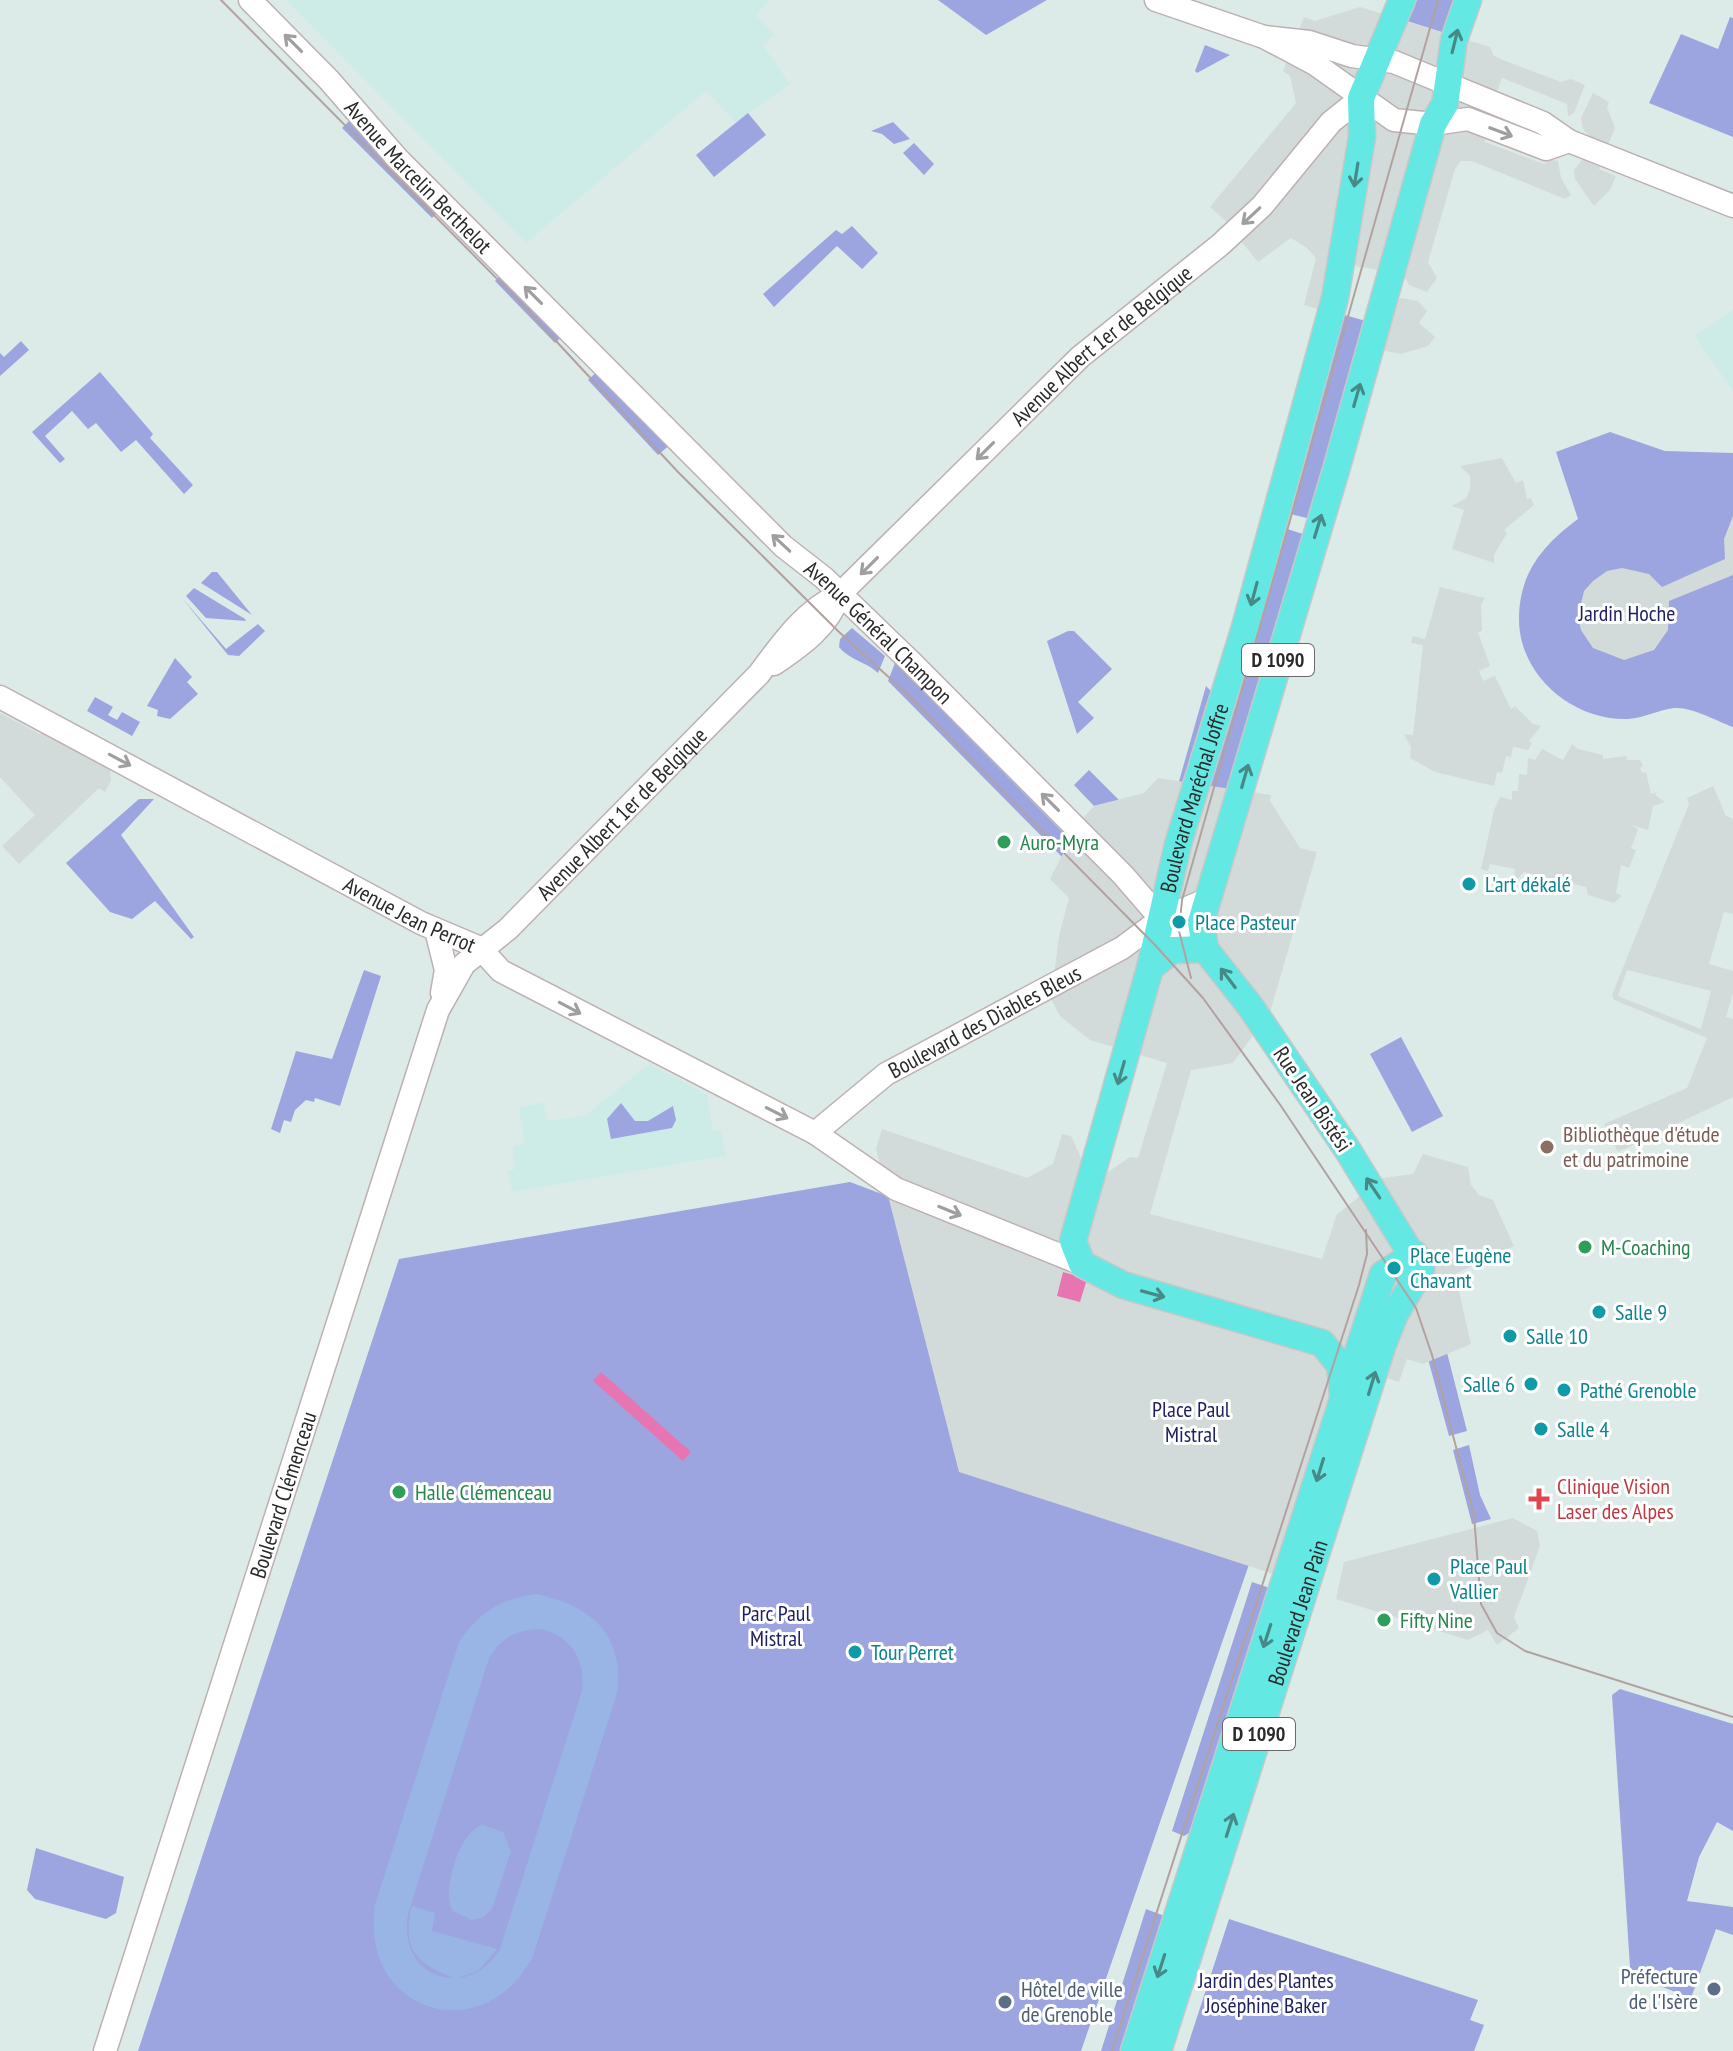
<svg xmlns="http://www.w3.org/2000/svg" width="1733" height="2051" font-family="'PT Sans Narrow',sans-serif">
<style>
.education{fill:#cdece8}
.green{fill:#9ca5df}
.pitch{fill:#98b5e5;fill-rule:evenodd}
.plaza{fill:#d3dbda;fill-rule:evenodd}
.water{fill:#e775b2}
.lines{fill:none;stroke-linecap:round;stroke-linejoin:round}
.secondary-casing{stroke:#bdb0b0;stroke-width:25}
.primary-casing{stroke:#c8c8c8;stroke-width:29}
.secondary{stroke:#fff;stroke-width:22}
.primary{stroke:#64e8e4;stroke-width:26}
.tram{stroke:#b3a1a0;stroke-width:2}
.oneway{stroke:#478987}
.oneway2{stroke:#9f9f9f}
.leisure-dot{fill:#2e9e5b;stroke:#fff;stroke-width:3}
.culture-dot{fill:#0f9aa8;stroke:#fff;stroke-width:3}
.education-dot{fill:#8d6e63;stroke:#fff;stroke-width:3}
.health-dot{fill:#e0444e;stroke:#fff;stroke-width:3}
.service-dot{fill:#5c6f8a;stroke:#fff;stroke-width:3}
.labels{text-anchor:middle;stroke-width:6;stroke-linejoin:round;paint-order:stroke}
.shield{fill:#fff;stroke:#6a6a6a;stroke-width:2}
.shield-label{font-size:20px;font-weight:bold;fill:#2a2a2a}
.street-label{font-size:22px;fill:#2a2a2a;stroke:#fff}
.park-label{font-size:22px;fill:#1e1f62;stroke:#fff}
.leisure-label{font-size:22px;fill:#27864d;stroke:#fff;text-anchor:start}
.culture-label{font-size:22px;fill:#0d838f;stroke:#fff;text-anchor:start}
.education-label{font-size:22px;fill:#785e54;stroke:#fff;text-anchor:start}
.health-label{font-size:22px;fill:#be3a42;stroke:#fff;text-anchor:start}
.service-label{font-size:22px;fill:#4e5e75;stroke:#fff;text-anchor:end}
</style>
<rect width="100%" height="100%" fill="#dcebe8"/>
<g class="education">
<path d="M 286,0 L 770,0 L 756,15 L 775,35 L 763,45 L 790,84 L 736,122 L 706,91 L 526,243 Z"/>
<path d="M 1733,310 L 1733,391 L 1695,336 Z"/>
<path d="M 649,1064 L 707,1094 L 713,1131 L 721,1130 L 726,1156 L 512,1192 L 508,1171 L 515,1169 L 512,1152 L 514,1146 L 525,1144 L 519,1108 L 544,1102 L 547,1121 L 586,1115 Z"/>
</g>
<g class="green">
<path d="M 938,0 L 1047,0 L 986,35 Z"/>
<path d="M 1417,0 L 1460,0 L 1448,34 L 1407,21 Z"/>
<path d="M 1730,17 L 1733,18 L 1733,137 L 1649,103 L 1681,34 L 1718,49 Z"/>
<path d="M 1205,45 L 1230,55 L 1197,73 L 1195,71 Z"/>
<path d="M 748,113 L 766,135 L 714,177 L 696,155 Z"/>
<path d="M 354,116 L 442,208 L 432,218 L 342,128 Z"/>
<path d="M 893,122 L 910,139 L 894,144 L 882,134 L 871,131 Z"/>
<path d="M 914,143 L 934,164 L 924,175 L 903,153 Z"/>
<path d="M 852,226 L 878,253 L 862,269 L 837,246 L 774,307 L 763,294 L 836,230 L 842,234 Z"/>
<path d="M 505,272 L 565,334 L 555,343 L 495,281 Z"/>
<path d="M 1341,314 L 1366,321 L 1311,519 L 1286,513 Z"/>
<path d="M 21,341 L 29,350 L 0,376 L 0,353 L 4,357 Z"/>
<path d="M 600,369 L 672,443 L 658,455 L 588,380 Z"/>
<path d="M 100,372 L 153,434 L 150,438 L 193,485 L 184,494 L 136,440 L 121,452 L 96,423 L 88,429 L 72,411 L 45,436 L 65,459 L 60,463 L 32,432 Z"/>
<path d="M 1610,432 L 1665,451 L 1733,453 L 1733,727 C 1717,721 1692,707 1675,708 C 1660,709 1645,718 1628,719 C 1573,721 1519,676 1519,619 C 1519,573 1543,545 1578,519 L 1556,452 Z"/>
<path d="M 1281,527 L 1306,535 L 1216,838 L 1206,796 Z"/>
<path d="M 212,572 L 217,572 L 252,615 L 201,583 Z"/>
<path d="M 194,588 L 245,619 L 246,621 L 206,618 L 186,596 Z"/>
<path d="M 182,598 L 226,649 L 258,624 L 265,631 L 239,656 L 228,655 Z"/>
<path d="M 852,628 L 885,656 L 878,673 C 865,661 851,661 839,647 L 840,639 Z"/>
<path d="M 1068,631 L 1074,631 L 1112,669 L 1078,702 L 1094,718 L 1077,734 L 1047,641 Z"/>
<path d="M 175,658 L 192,677 L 187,682 L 198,694 L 170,719 L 157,716 L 158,710 L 147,706 Z"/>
<path d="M 895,663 L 1097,867 L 1068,863 L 888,681 Z"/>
<path d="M 1206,686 L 1213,693 L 1166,858 L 1178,785 Z"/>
<path d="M 95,697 L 113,707 L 108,715 L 117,720 L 122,712 L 140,722 L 132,736 L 87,711 Z"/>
<path d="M 1089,770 L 1119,800 L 1094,806 L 1074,785 Z"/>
<path d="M 139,799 L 154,799 L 121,835 L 194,937 L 191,939 L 155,901 L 132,919 L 110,912 L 66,863 Z"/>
<path d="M 364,970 L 381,976 L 340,1106 L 315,1098 L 314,1102 L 306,1100 L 295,1110 L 291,1122 L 284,1120 L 280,1133 L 271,1129 L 296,1051 L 332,1059 Z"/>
<path d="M 1401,1037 L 1443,1116 L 1412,1132 L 1370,1054 Z"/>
<path d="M 621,1103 L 635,1121 L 648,1121 L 673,1106 L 676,1120 L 672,1128 L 611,1139 L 607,1119 Z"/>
<path d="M 850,1182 L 1081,1269 L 1322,1353 L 1081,2051 L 138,2051 L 399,1259 Z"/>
<path d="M 1419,1326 L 1441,1329 L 1467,1431 L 1449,1436 Z"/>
<path d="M 1469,1445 L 1480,1495 L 1491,1519 L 1472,1524 L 1453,1450 Z"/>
<path d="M 1252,1582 L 1273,1589 L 1205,1803 L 1196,1811 L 1189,1833 L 1184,1836 L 1172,1831 Z"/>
<path d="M 1620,1689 L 1733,1724 L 1733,1831 L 1717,1822 L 1699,1857 L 1687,1901 L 1733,1907 L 1733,1935 L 1716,1929 L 1691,1998 L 1639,1978 L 1638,1982 L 1631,1982 L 1612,1695 Z"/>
<path d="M 36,1848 L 124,1877 L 116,1913 L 106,1919 L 35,1899 L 27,1890 Z"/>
<path d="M 1146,1909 L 1167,1917 L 1125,2051 L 1101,2051 Z"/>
<path d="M 1229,1919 L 1478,2000 L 1470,2020 L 1484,2025 L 1474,2051 L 1186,2051 Z"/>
</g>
<g class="pitch">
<path d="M 536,1594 C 590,1605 625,1634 617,1693 L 533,1956 C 484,2051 359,2013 375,1905 L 459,1642 C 479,1612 500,1599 536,1594 ZM 540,1629 C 571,1636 586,1659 582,1691 L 500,1949 C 489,1966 478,1976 457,1978 L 478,1971 L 497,1949 L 432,1931 L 435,1913 L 412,1906 C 401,1949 417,1964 454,1978 C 419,1978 402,1947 408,1914 L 489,1658 C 502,1637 516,1630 540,1629 Z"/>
<path d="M 483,1825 L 503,1832 L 511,1851 L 492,1909 L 484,1917 L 472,1920 L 453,1911 C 440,1894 460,1829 483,1825 Z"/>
</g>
<g class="plaza">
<path d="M 1360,7 L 1490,47 L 1494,56 L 1508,62 L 1561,82 L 1571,79 L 1585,85 L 1574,113 L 1568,116 L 1567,104 L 1502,78 L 1483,130 L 1485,142 L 1544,164 L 1550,159 L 1558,161 L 1561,178 L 1571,195 L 1565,199 L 1472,161 L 1461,161 L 1455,169 L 1428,262 L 1437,278 L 1427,292 L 1409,285 L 1403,274 L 1336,263 L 1325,311 L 1304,305 L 1316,258 L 1307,248 L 1291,238 L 1258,262 L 1241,241 L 1269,211 L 1229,224 L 1210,207 L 1296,103 L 1290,76 L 1283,71 L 1304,17 L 1315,21 Z"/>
<path d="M 1593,93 L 1609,102 L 1607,107 L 1615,128 L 1608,145 L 1591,138 L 1583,129 L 1581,118 Z"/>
<path d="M 1582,160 L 1592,161 L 1601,165 L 1599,169 L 1616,176 L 1610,190 L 1594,206 L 1575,179 L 1574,170 Z"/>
<path d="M 1402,298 L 1418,301 L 1427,311 L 1419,323 L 1435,337 L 1428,346 L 1401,354 L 1381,350 L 1395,301 Z"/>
<path d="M 1502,458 L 1516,483 L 1523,480 L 1527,499 L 1531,498 L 1534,505 L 1504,530 L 1507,533 L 1494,555 L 1494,563 L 1452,549 L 1464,510 L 1452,506 L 1466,498 L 1470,489 L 1470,476 L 1460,466 Z"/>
<path d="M 1733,516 L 1733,575 L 1669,601 L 1668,630 L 1654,650 L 1624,660 L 1593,648 L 1581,630 L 1578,617 L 1584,591 L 1593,581 L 1607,571 L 1622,568 L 1649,574 L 1662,587 L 1725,559 L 1724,539 Z"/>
<path d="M 1440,587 L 1485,598 L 1481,605 L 1482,631 L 1478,632 L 1490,666 L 1479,671 L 1483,681 L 1495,676 L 1511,709 L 1515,706 L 1533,724 L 1541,726 L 1529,741 L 1532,743 L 1528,750 L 1513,747 L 1511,757 L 1506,756 L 1502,773 L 1497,772 L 1494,786 L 1435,772 L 1410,758 L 1411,747 L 1404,734 L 1413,735 L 1423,645 L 1411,643 L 1413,636 L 1425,639 Z"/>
<path d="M 0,713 L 40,734 L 45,731 L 109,765 L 110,770 L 111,781 L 105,792 L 99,788 L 19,864 L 2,846 L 35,815 L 0,777 Z"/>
<path d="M 1572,744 L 1578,749 L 1603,755 L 1603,759 L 1626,756 L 1627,760 L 1640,760 L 1643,766 L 1640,768 L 1642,773 L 1646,772 L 1651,794 L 1657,792 L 1655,795 L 1665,802 L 1653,806 L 1648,830 L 1632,825 L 1638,830 L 1631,848 L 1636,850 L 1629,868 L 1621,865 L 1616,893 L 1622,896 L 1614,903 L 1588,895 L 1586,887 L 1569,883 L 1567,890 L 1559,888 L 1561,877 L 1557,880 L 1524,872 L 1518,878 L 1514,877 L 1515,869 L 1490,864 L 1488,871 L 1481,869 L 1494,810 L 1500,797 L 1512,800 L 1512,791 L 1518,791 L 1519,774 L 1527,775 L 1528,758 L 1535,760 L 1542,749 L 1563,760 Z"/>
<path d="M 1158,778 L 1271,795 L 1270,801 L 1300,848 L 1317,852 L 1270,1012 L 1233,1063 L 1191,1070 L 1150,1214 L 1322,1259 L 1337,1214 L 1383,1178 L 1413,1174 L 1423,1154 L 1468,1167 L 1471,1185 L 1479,1195 L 1493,1200 L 1514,1246 L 1455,1274 L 1471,1344 L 1423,1364 L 1407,1359 L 1399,1382 L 1351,1365 L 1277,1575 L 959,1472 L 876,1149 L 882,1129 L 1027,1178 L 1053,1164 L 1062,1134 L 1071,1136 L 1087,1171 L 1077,1192 L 1099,1199 L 1105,1174 L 1130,1157 L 1138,1158 L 1167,1063 L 1090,1040 L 1060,1016 L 1051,999 L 1059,936 L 1069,898 L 1050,879 L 1078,824 L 1094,806 L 1144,793 Z"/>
<path d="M 1713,786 L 1726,816 L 1733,819 L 1733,914 L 1724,912 L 1709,964 L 1733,971 L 1733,993 L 1726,1017 L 1733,1019 L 1733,1097 L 1618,1152 L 1604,1124 L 1687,1088 L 1707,1038 L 1614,1000 L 1612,995 L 1689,804 L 1687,798 ZM 1627,970 L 1711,991 L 1701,1029 L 1618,996 Z"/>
<path d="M 1513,1518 L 1537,1531 L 1540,1546 L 1514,1617 L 1519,1628 L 1497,1645 L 1488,1630 L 1468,1640 L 1336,1599 L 1344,1562 Z"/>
</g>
<g class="water">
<path d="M 1063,1272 L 1087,1279 L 1080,1302 L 1057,1296 Z"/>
<path d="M 601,1372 L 691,1452 L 683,1461 L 593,1381 Z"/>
</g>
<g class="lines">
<defs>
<g id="secondary">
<path id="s1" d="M 250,0 L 329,80 L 397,158 L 783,546 L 824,578 L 912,663 L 1123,875 L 1161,919 L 1205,949"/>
<path d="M 1156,0 L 1264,37 L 1315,64 L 1394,120 L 1433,124 L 1468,119 L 1546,149 L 1569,141"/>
<path d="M 1264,37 L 1309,42 L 1352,56 L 1394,62 L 1543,123 L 1569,141 L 1733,206"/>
<path d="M 774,664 C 802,645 828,627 840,594"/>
<path id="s2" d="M 0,697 L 421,923 L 480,948 L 501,971 L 815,1133 L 896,1189 L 1082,1264"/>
<path d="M 436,930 L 446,970 L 442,993"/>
<path id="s3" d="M 815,1133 L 886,1074 L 1122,948 L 1161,919 L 1206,900"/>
<path id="s4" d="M 105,2051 L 438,1010 L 464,964 L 508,929 L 759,674 C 782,643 804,611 840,594 L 1080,357 L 1220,245 L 1262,206 L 1331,122 L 1361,98"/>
</g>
<g id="primary">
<path d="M 1150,968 L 1172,950 L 1205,949"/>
<path id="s5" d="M 1343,1395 L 1340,1365 L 1322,1343 L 1123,1285 L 1082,1264 L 1073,1241 L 1150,968 L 1178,844 L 1245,627 L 1335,298 L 1362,137 L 1361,98 L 1402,0"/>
<path d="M 1134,2051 L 1383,1274 L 1415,1254"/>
<path id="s6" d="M 1158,2051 L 1382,1347 L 1395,1314 L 1421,1270 L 1347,1149 L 1250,1006 L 1205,949 L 1201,922 L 1336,470 L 1433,124 L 1445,104 L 1454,40 L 1468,0"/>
</g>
</defs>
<use href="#secondary" class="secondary-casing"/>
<use href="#primary" class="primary-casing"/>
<use href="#secondary" class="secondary"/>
<use href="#primary" class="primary"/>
<g class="tram">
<path d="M 221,0 L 515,297 L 678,472 L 838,631 L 905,692 L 1155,945 L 1203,998 L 1281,1106 L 1416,1308 L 1432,1355 L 1474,1516 L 1481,1604 L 1497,1633 L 1525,1651 L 1733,1717"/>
<path d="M 1191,978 L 1179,931 L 1182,900 L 1438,0"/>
<path d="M 1112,2051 L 1359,1285 L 1367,1254 L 1366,1230"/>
</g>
</g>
<defs><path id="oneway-shaft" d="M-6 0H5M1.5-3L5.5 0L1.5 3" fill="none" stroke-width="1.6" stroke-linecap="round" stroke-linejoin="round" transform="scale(2)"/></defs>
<g class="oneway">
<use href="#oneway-shaft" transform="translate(1455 41) rotate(-76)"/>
<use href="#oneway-shaft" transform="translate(1356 175) rotate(99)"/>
<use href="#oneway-shaft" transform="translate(1357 395) rotate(-74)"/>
<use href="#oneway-shaft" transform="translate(1318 526) rotate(-73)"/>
<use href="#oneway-shaft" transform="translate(1254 594) rotate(105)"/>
<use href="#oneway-shaft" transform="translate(1245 776) rotate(-74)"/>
<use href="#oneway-shaft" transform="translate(1228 978) rotate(-127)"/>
<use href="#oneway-shaft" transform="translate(1121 1073) rotate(106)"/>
<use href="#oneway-shaft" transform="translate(1373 1188) rotate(-124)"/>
<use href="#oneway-shaft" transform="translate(1153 1294) rotate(15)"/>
<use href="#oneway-shaft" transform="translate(1372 1383) rotate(-73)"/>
<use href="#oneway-shaft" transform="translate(1320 1470) rotate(107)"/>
<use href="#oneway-shaft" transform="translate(1267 1636) rotate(108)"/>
<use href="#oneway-shaft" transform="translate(1230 1825) rotate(-72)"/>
<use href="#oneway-shaft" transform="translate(1161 1966) rotate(108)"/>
</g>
<g class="oneway2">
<use href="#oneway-shaft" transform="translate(293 43) rotate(-135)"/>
<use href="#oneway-shaft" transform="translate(1501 132) rotate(21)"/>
<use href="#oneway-shaft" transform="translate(1251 216) rotate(137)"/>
<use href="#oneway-shaft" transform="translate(533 295) rotate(-135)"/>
<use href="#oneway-shaft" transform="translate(985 451) rotate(135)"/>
<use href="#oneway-shaft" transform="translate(781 543) rotate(-137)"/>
<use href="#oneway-shaft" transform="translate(869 566) rotate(135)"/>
<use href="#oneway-shaft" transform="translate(120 760) rotate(28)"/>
<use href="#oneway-shaft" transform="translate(1050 802) rotate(-135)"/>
<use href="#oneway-shaft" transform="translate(570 1008) rotate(28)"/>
<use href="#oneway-shaft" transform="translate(777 1113) rotate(27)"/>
<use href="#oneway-shaft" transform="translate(950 1211) rotate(22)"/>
</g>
<g class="leisure-dot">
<circle cx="1004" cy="842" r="8"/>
<circle cx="1585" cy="1247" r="8"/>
<circle cx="399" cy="1492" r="8"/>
<circle cx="1384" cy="1620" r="8"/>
</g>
<g class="culture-dot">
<circle cx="1469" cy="884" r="8"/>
<circle cx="1179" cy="922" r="8"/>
<circle cx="1394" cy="1268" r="8"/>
<circle cx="1599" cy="1312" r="8"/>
<circle cx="1510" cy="1336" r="8"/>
<circle cx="1531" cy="1384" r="8"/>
<circle cx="1564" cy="1390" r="8"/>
<circle cx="1541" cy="1429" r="8"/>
<circle cx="1434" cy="1579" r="8"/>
<circle cx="855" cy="1652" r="8"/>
</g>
<circle class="education-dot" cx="1547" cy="1147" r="8"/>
<path class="health-dot" d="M1535 1487h8v8h8v8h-8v8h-8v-8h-8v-8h8z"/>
<g class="service-dot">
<circle cx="1714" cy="1989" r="8"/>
<circle cx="1005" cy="2002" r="8"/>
</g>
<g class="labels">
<g class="shield">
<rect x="1242" y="644" width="72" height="32" rx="6"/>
<rect x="1223" y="1718" width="72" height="32" rx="6"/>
</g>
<g class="shield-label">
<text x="1278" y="667">D 1090</text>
<text x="1259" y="1741">D 1090</text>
</g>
<g class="street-label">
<text dy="8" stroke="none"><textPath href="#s1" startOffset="244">Avenue Marcelin Berthelot</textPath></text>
<text dy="8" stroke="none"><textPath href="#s4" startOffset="2036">Avenue Albert 1er de Belgique</textPath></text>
<text dy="8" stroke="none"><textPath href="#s1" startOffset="892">Avenue Général Champon</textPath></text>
<text dy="8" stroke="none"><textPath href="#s5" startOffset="796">Boulevard Maréchal Joffre</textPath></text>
<text dy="8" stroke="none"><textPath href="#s4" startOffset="1364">Avenue Albert 1er de Belgique</textPath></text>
<text dy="8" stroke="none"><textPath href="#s2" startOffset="464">Avenue Jean Perrot</textPath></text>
<text dy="8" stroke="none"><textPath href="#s3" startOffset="204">Boulevard des Diables Bleus</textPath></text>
<text transform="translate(1313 1099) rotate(56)" y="8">Rue Jean Bistési</text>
<text dy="8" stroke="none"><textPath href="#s4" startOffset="584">Boulevard Clémenceau</textPath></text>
<text dy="8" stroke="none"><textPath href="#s6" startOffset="460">Boulevard Jean Pain</textPath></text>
</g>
<g class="park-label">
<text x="1627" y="621">Jardin Hoche</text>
<text x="1191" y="1417">Place Paul<tspan x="1191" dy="25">Mistral</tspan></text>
<text x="776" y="1621">Parc Paul<tspan x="776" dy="25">Mistral</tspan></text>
<text x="1266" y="1988">Jardin des Plantes<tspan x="1266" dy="25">Joséphine Baker</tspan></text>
</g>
<g class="leisure-label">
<text x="1020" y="850">Auro-Myra</text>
<text x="1601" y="1255">M-Coaching</text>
<text x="415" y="1500">Halle Clémenceau</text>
<text x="1400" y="1628">Fifty Nine</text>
</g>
<g class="culture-label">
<text x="1485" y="892">L'art dékalé</text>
<text x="1195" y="930">Place Pasteur</text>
<text x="1410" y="1263">Place Eugène<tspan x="1410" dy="25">Chavant</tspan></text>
<text x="1615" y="1320">Salle 9</text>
<text x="1526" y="1344">Salle 10</text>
<text x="1515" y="1392" text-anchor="end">Salle 6</text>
<text x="1580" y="1398">Pathé Grenoble</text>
<text x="1557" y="1437">Salle 4</text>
<text x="1450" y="1574">Place Paul<tspan x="1450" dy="25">Vallier</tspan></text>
<text x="871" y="1660">Tour Perret</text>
</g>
<g class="education-label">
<text x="1563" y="1142">Bibliothèque d'étude<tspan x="1563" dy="25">et du patrimoine</tspan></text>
</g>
<g class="health-label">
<text x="1557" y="1494">Clinique Vision<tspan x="1557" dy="25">Laser des Alpes</tspan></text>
</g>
<g class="service-label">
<text x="1698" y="1984">Préfecture<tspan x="1698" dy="25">de l'Isère</tspan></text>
<text x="1021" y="1997" text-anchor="start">Hôtel de ville<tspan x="1021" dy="25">de Grenoble</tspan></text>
</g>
</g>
</svg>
